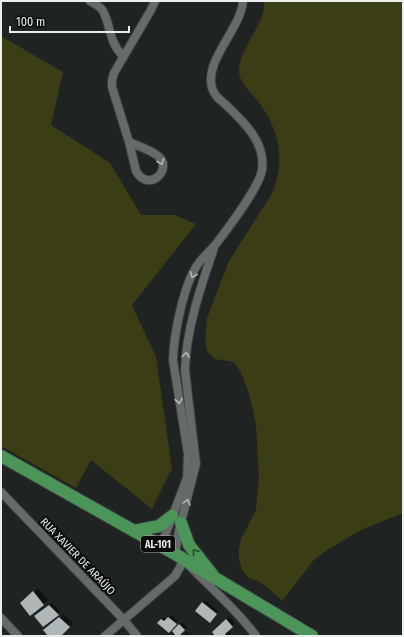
<svg xmlns="http://www.w3.org/2000/svg" width="404" height="637" font-family="'Fira Sans Condensed',sans-serif">
<style>
.green{fill:#3b3d14}
.shadow{fill:#0007}
.building{fill:#b0b7b9}
.lines{fill:none;stroke-linecap:round;stroke-linejoin:round}
.street-casing{stroke:#3a3e3e;stroke-width:10}
.primary-casing{stroke:#3a3e3e;stroke-width:14}
.street{stroke:#646b69;stroke-width:8}
.primary{stroke:#4b9558;stroke-width:12}
.oneway{stroke:#b4bab8}
.oneway2{stroke:#274a2e}
.labels{text-anchor:middle;stroke-width:4;stroke-linejoin:round;paint-order:stroke}
.shield{fill:#0a0d0c;stroke:#a7aaaa;stroke-width:1}
.shield-label{font-size:10px;font-weight:bold;fill:#eaeeed}
.street-label{font-size:11px;fill:#eaeeed;stroke:#0a0d0c}
</style>
<rect width="100%" height="100%" fill="#1f2423"/>
<g class="green">
<path d="M 264,1 L 403,1 L 403,513 L 361,530 L 324,552 L 313,561 L 282,601 L 267,587 L 258,581 L 249,578 L 242,570 L 239,559 L 239,549 L 241,539 L 256,510 L 259,478 L 256,425 L 249,393 L 240,371 L 234,362 L 215,359 L 207,351 L 205,340 L 207,318 L 229,261 L 270,197 C 287,164 280,129 257,100 C 250,91 240,84 239,72 C 238,49 268,21 264,1 Z"/>
<path d="M 1,36 L 63,72 L 51,125 L 110,163 L 141,215 L 175,215 L 196,224 L 132,305 L 156,357 L 172,468 L 152,509 L 91,460 L 76,488 L 1,446 Z"/>
</g>
<g class="shadow">
<path d="M 38,588 L 48,600 L 30,615 L 22,603 Z"/>
<path d="M 205,600 L 218,611 L 212,619 L 202,603 Z"/>
<path d="M 52,603 L 60,611 L 43,626 L 38,613 Z"/>
<path d="M 64,614 L 73,623 L 59,636 L 50,636 L 48,626 Z"/>
<path d="M 172,615 L 178,621 L 169,632 L 159,623 L 164,617 L 167,619 Z"/>
<path d="M 229,617 L 235,623 L 227,631 L 231,634 L 229,636 L 217,636 L 213,632 Z"/>
<path d="M 182,622 L 187,627 L 177,636 L 173,631 Z"/>
<path d="M 187,632 L 191,636 L 182,636 Z"/>
</g>
<g class="building">
<path d="M 33,591 L 44,605 L 30,616 L 20,603 Z"/>
<path d="M 202,602 L 217,614 L 210,623 L 195,611 Z"/>
<path d="M 49,605 L 59,615 L 43,627 L 34,616 Z"/>
<path d="M 59,617 L 70,627 L 61,636 L 48,636 L 43,630 Z"/>
<path d="M 168,617 L 177,624 L 169,633 L 157,623 L 161,619 L 164,621 Z"/>
<path d="M 226,619 L 233,627 L 225,634 L 227,636 L 215,636 L 212,632 Z"/>
<path d="M 179,624 L 185,630 L 179,636 L 176,636 L 172,631 Z"/>
</g>
<g class="lines">
<defs>
<g id="street">
<path d="M 90,1 C 95,4 100,6 103,11 C 111,26 109,43 123,56"/>
<path d="M 129,142 C 138,146 151,150 158,156 C 174,168 149,194 136,171 L 129,142 L 112,87 L 112,80 L 114,73 L 151,10 L 155,1"/>
<path d="M 1,492 L 124,620 L 137,636"/>
<path d="M 161,546 L 187,478 L 188,454 L 173,360 C 174,334 183,286 198,264 C 203,257 210,251 216,244 C 228,228 259,188 262,170 C 266,142 243,121 225,104 C 219,99 214,95 212,88 C 204,60 241,29 243,1"/>
<path d="M 175,554 L 179,530 L 196,464 L 185,370 C 186,329 201,286 214,248"/>
<path d="M 1,618 L 18,636"/>
<path d="M 105,636 L 175,576 L 184,560 C 208,586 236,608 256,636"/>
</g>
<g id="primary">
<path d="M 1,456 L 175,554 L 312,636"/>
<path d="M 181,523 L 189,545 L 212,574"/>
<path d="M 134,531 L 159,526 L 172,516"/>
</g>
</defs>
<use href="#street" class="street-casing"/>
<use href="#primary" class="primary-casing"/>
<use href="#street" class="street"/>
<use href="#primary" class="primary"/>
</g>
<defs><path id="oneway-chevron" d="M-2-3.5L2.5 0L-2 3.5" fill="none" stroke-width="1.6" stroke-linecap="round" stroke-linejoin="round"/></defs>
<g class="oneway">
<use href="#oneway-chevron" transform="translate(161 162) rotate(68)"/>
<use href="#oneway-chevron" transform="translate(193 275) rotate(112)"/>
<use href="#oneway-chevron" transform="translate(186 355) rotate(-83)"/>
<use href="#oneway-chevron" transform="translate(179 401) rotate(80)"/>
<use href="#oneway-chevron" transform="translate(187 502) rotate(-75)"/>
</g>
<use class="oneway2" href="#oneway-chevron" transform="translate(195 552) rotate(-130)"/>
<g class="labels">
<rect class="shield" x="141" y="536" width="34" height="16" rx="3"/>
<g class="shield-label">
<text x="158" y="548">AL-101</text>
</g>
<g class="street-label">
<text transform="translate(78 556) rotate(46)" y="4">RUA XAVIER DE ARAÚJO</text>
</g>
</g>
<rect width="404" height="637" fill="none" stroke="#eaeeed" stroke-width="4"/>
<path d="M10 26v6h119v-6" fill="none" stroke="#eaeeed" stroke-width="2"/>
<text x="16" y="26" font-size="12" fill="#eaeeed" stroke="#0a0d0c" stroke-width="3" paint-order="stroke">100 m</text>
</svg>
